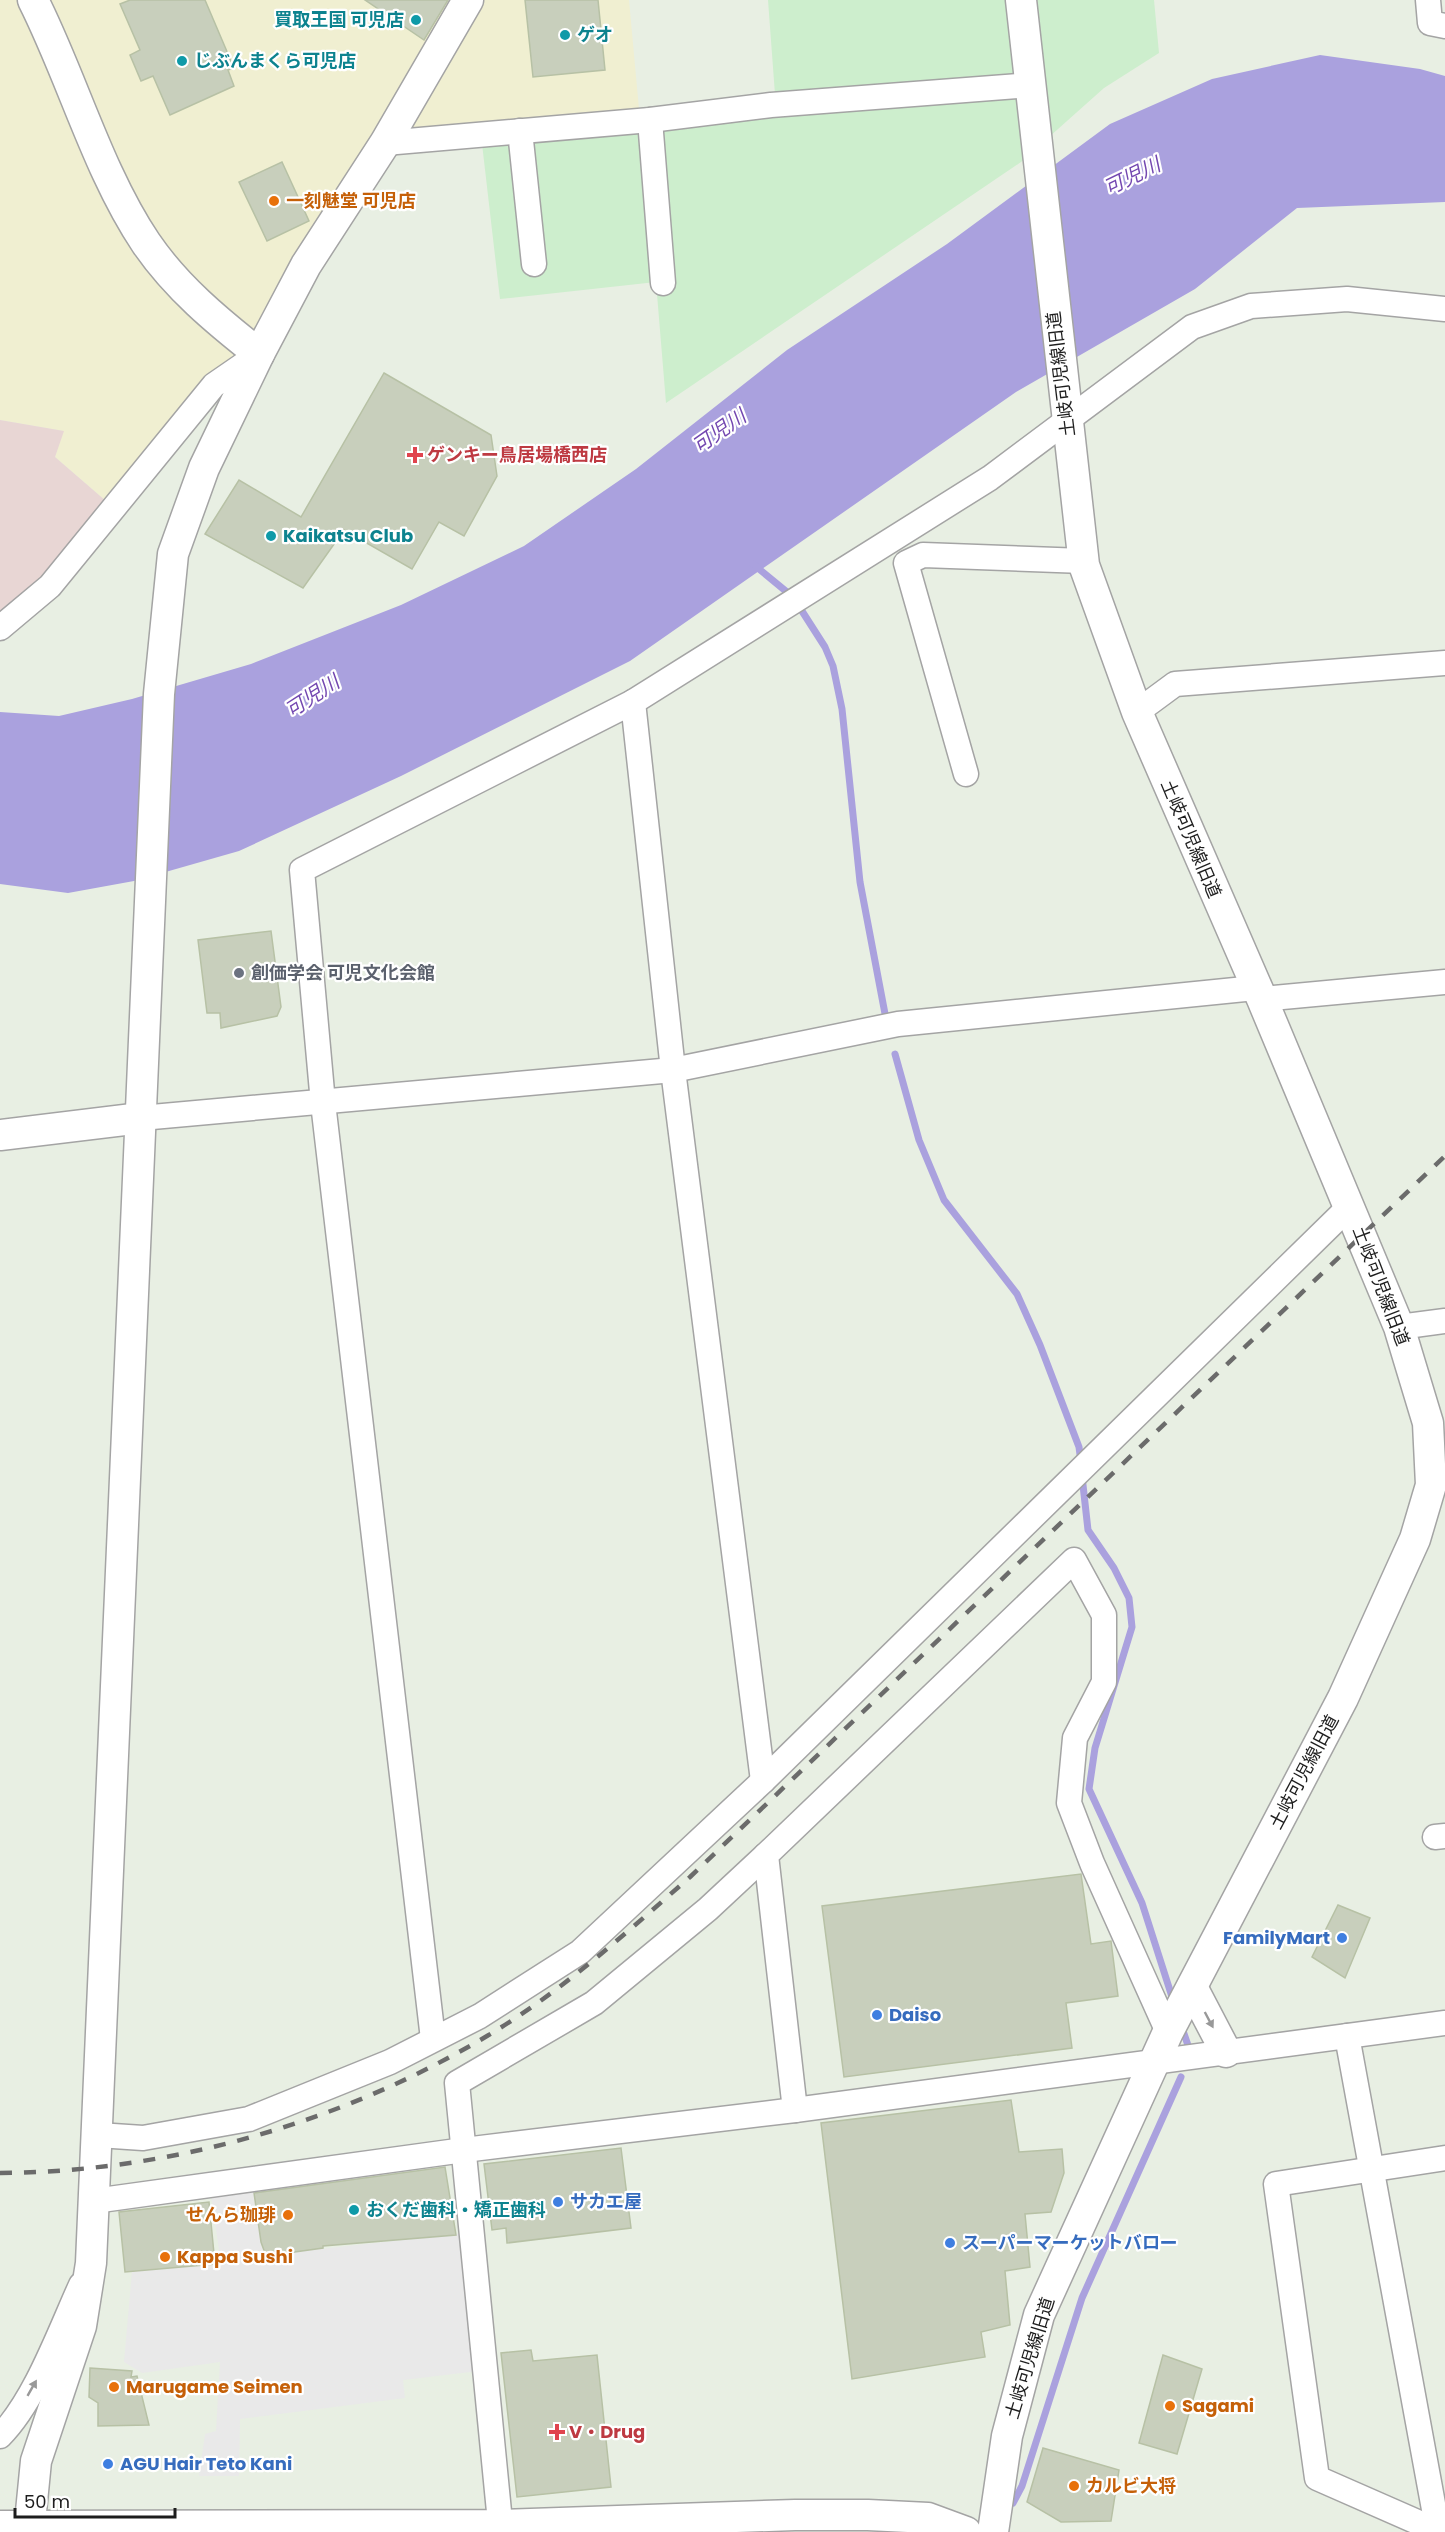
<svg xmlns="http://www.w3.org/2000/svg" width="1445" height="2532" font-family="Poppins,'Noto Sans JP',sans-serif">
<style>
.commercial{fill:#f0efd1}
.industrial{fill:#e8d6d4}
.farmland{fill:#cdeecd}
.parking{fill:#e9e9e9}
.water{fill:#aaa1de}
.lines{fill:none;stroke-linecap:round;stroke-linejoin:round}
.stream{stroke:#aaa1de;stroke-width:7}
.building{fill:#c8cfbc;stroke:#b7c1a5;stroke-width:1.5}
.minor-casing{stroke:#a4a4a4;stroke-width:27}
.tertiary-casing{stroke:#a4a4a4;stroke-width:33}
.minor{stroke:#fff;stroke-width:24}
.tertiary{stroke:#fff;stroke-width:30}
.rail{stroke:#6b6b6b;stroke-width:4.5;stroke-dasharray:12 12;stroke-linecap:butt}
.oneway{fill:#999}
.culture-dot{fill:#0f9aa8;stroke:#fff;stroke-width:2}
.food-dot{fill:#e8710a;stroke:#fff;stroke-width:2}
.health-dot{fill:#e0444e;stroke:#fff;stroke-width:2}
.worship-dot{fill:#6b7280;stroke:#fff;stroke-width:2}
.shop-dot{fill:#3f7fe0;stroke:#fff;stroke-width:2}
.labels{text-anchor:middle;stroke-width:4.5;stroke-linejoin:round;paint-order:stroke}
.culture-label{font-size:18px;font-weight:bold;fill:#0d838f;stroke:#fff;text-anchor:start}
.food-label{font-size:18px;font-weight:bold;fill:#c56008;stroke:#fff;text-anchor:start}
.street-label{font-size:18px;fill:#1d1d1d;stroke:#fff}
.health-label{font-size:18px;font-weight:bold;fill:#be3a42;stroke:#fff;text-anchor:start}
.worship-label{font-size:18px;font-weight:bold;fill:#5b616d;stroke:#fff;text-anchor:start}
.shop-label{font-size:18px;font-weight:bold;fill:#366cbe;stroke:#fff;text-anchor:start}
.water-label{font-size:20px;font-style:italic;fill:#7347b0;stroke:#fff}
</style>
<rect width="100%" height="100%" fill="#e8efe3"/>
<path class="commercial" d="M 0,0 L 629,0 L 640,120 L 385,144 L 259,354 L 114,508 L 55,457 L 63,431 L 0,420 Z"/>
<path class="industrial" d="M 0,420 L 64,431 L 55,457 L 114,508 L 0,628 Z"/>
<path class="farmland" d="M 768,0 L 1154,0 L 1159,53 L 1104,88 L 1021,162 L 666,403 L 656,282 L 500,299 L 481,135 L 776,108 Z"/>
<path class="parking" d="M 254,2187 L 266,2255 L 466,2233 L 479,2371 L 403,2380 L 405,2398 L 240,2419 L 239,2476 L 199,2476 L 205,2434 L 216,2431 L 220,2362 L 142,2373 L 124,2362 L 132,2271 L 221,2263 L 211,2196 Z"/>
<path class="water" d="M 1320,55 L 1420,69 L 1445,76 L 1445,202 L 1297,208 L 1195,289 L 1016,392 L 630,661 L 401,776 L 239,851 L 134,881 L 68,893 L 0,884 L 0,712 L 59,716 L 132,699 L 251,664 L 401,605 L 524,546 L 636,469 L 787,350 L 947,244 L 1110,124 L 1212,79 Z"/>
<g class="lines">
<g class="stream">
<path d="M 753,564 L 793,597 L 825,647 L 833,666 L 842,709 L 860,882 L 886,1019"/>
<path d="M 895,1054 L 919,1140 L 944,1200 L 1017,1294 L 1040,1345 L 1079,1447 L 1081,1462"/>
<path d="M 1082,1476 L 1088,1530 L 1114,1568 L 1129,1598 L 1132,1627 L 1095,1748 L 1089,1789 L 1142,1903 L 1173,2000"/>
<path d="M 1181,2025 L 1191,2054"/>
<path d="M 1013,2503 L 1022,2486 L 1082,2298 L 1181,2077"/>
</g>
</g>
<g class="building">
<path d="M 130,0 L 205,0 L 234,68 L 228,70 L 234,86 L 170,115 L 153,76 L 141,81 L 130,55 L 140,50 L 120,4 Z"/>
<path d="M 365,0 L 448,0 L 424,40 Z"/>
<path d="M 525,0 L 598,0 L 605,70 L 533,77 Z"/>
<path d="M 282,162 L 309,221 L 267,241 L 239,182 Z"/>
<path d="M 384,373 L 491,435 L 497,476 L 464,536 L 439,522 L 412,569 L 344,530 L 303,588 L 205,534 L 239,480 L 301,517 Z"/>
<path d="M 271,931 L 281,1007 L 277,1016 L 221,1028 L 220,1013 L 207,1013 L 198,940 Z"/>
<path d="M 1081,1874 L 1091,1944 L 1111,1941 L 1118,1996 L 1066,2003 L 1072,2048 L 844,2077 L 822,1906 Z"/>
<path d="M 1338,1905 L 1370,1918 L 1345,1978 L 1312,1957 Z"/>
<path d="M 1011,2100 L 1019,2152 L 1062,2149 L 1064,2173 L 1051,2212 L 1025,2214 L 1030,2267 L 1005,2271 L 1010,2325 L 981,2332 L 985,2357 L 852,2379 L 821,2123 Z"/>
<path d="M 621,2148 L 631,2228 L 507,2243 L 506,2228 L 492,2230 L 484,2164 Z"/>
<path d="M 445,2167 L 456,2235 L 323,2246 L 323,2248 L 266,2256 L 261,2242 L 254,2193 Z"/>
<path d="M 209,2202 L 215,2264 L 125,2272 L 119,2212 Z"/>
<path d="M 531,2350 L 533,2361 L 597,2355 L 611,2487 L 517,2497 L 501,2353 Z"/>
<path d="M 1163,2355 L 1202,2369 L 1177,2454 L 1139,2443 Z"/>
<path d="M 90,2368 L 132,2371 L 131,2377 L 137,2376 L 149,2425 L 98,2426 L 98,2403 L 89,2397 Z"/>
<path d="M 1043,2448 L 1119,2470 L 1111,2521 L 1061,2522 L 1027,2502 Z"/>
</g>
<g class="lines">
<defs>
<g id="minor">
<path d="M 1428,0 L 1430,23 L 1445,26"/>
<path d="M 650,120 L 663,283"/>
<path d="M 520,131 L 534,264"/>
<path d="M 385,143 L 650,120 L 771,105 L 1030,85"/>
<path d="M 0,628 L 50,586 L 214,385 L 259,354"/>
<path d="M 633,702 L 673,1070 L 763,1781"/>
<path d="M 1137,712 L 1175,684 L 1445,663"/>
<path d="M 966,774 L 906,563 L 923,555 L 1084,561"/>
<path d="M 1262,999 L 1445,982"/>
<path d="M 141,1118 L 673,1070 L 898,1024 L 1255,988"/>
<path d="M 1399,1327 L 1445,1321"/>
<path d="M 1435,1837 L 1445,1836"/>
<path d="M 1347,2036 L 1438,2531"/>
<path d="M 433,2039 L 323,1103 L 302,870 L 633,702 L 990,478 L 1192,327 L 1251,306 L 1347,299 L 1445,309"/>
<path d="M 795,2110 L 766,1855 L 1074,1560 L 1104,1615 L 1104,1682 L 1075,1738 L 1069,1803 L 1092,1863 L 1168,2032"/>
<path d="M 98,2135 L 143,2138 L 249,2119 L 390,2062 L 480,2016 L 580,1952 L 763,1781 L 1349,1207"/>
<path d="M 94,2201 L 464,2150 L 795,2110 L 1445,2023"/>
<path d="M 0,2436 C 35,2401 60,2331 81,2285"/>
<path d="M 501,2532 L 457,2083 L 594,2003 L 708,1909 L 766,1855"/>
<path d="M 1440,2532 L 1317,2478 L 1276,2184 L 1445,2158"/>
</g>
<g id="tertiary">
<path d="M 33,0 C 72,77 98,172 146,243 C 176,287 217,321 259,354"/>
<path d="M 0,1135 L 141,1118"/>
<path d="M 1192,1987 L 1226,2052"/>
<path d="M 0,2526 L 501,2525 L 795,2515 L 868,2515 L 928,2518 L 966,2532"/>
<path d="M 29,2532 L 36,2461 L 81,2326 L 91,2263 L 159,694 L 173,554 L 204,468 L 259,354 L 306,265 L 385,143 L 468,0"/>
<path d="M 993,2532 L 1007,2436 L 1039,2315 L 1168,2032 L 1343,1698 L 1415,1539 L 1431,1485 L 1428,1423 L 1399,1327 L 1262,999 L 1137,712 L 1084,565 L 1021,0"/>
</g>
</defs>
<use href="#minor" class="minor-casing"/>
<use href="#tertiary" class="tertiary-casing"/>
<use href="#minor" class="minor"/>
<use href="#tertiary" class="tertiary"/>
<path class="rail" d="M 0,2173 C 169,2172 341,2123 487,2036 C 561,1992 625,1934 690,1877 L 1445,1156"/>
</g>
<defs><path id="oneway-solid" d="M-6-.8H1V-3.2L6.5 0L1 3.2V.8H-6Z" transform="scale(1.5)"/></defs>
<g class="oneway">
<use href="#oneway-solid" transform="translate(1209 2020) rotate(62)"/>
<use href="#oneway-solid" transform="translate(32 2388) rotate(-60)"/>
</g>
<g class="culture-dot">
<circle cx="416" cy="20" r="6"/>
<circle cx="565" cy="35" r="6"/>
<circle cx="182" cy="61" r="6"/>
<circle cx="271" cy="536" r="6"/>
<circle cx="354" cy="2210" r="6"/>
</g>
<g class="food-dot">
<circle cx="274" cy="201" r="6"/>
<circle cx="288" cy="2215" r="6"/>
<circle cx="165" cy="2257" r="6"/>
<circle cx="114" cy="2387" r="6"/>
<circle cx="1170" cy="2406" r="6"/>
<circle cx="1074" cy="2486" r="6"/>
</g>
<g class="health-dot">
<path d="M412 446h6v6h6v6h-6v6h-6v-6h-6v-6h6z"/>
<path d="M554 2423h6v6h6v6h-6v6h-6v-6h-6v-6h6z"/>
</g>
<circle class="worship-dot" cx="239" cy="973" r="6"/>
<g class="shop-dot">
<circle cx="1342" cy="1938" r="6"/>
<circle cx="877" cy="2015" r="6"/>
<circle cx="558" cy="2202" r="6"/>
<circle cx="950" cy="2243" r="6"/>
<circle cx="108" cy="2464" r="6"/>
</g>
<g class="labels">
<g class="culture-label">
<text x="404" y="26" text-anchor="end">買取王国 可児店</text>
<text x="577" y="41">ゲオ</text>
<text x="194" y="67">じぶんまくら可児店</text>
<text x="283" y="542">Kaikatsu Club</text>
<text x="366" y="2216">おくだ歯科・矯正歯科</text>
</g>
<g class="food-label">
<text x="286" y="207">一刻魅堂 可児店</text>
<text x="276" y="2221" text-anchor="end">せんら珈琲</text>
<text x="177" y="2263">Kappa Sushi</text>
<text x="126" y="2393">Marugame Seimen</text>
<text x="1182" y="2412">Sagami</text>
<text x="1086" y="2492">カルビ大将</text>
</g>
<g class="street-label">
<text transform="translate(1061 374) rotate(-97)" y="6">土岐可児線旧道</text>
<text transform="translate(1191 839) rotate(67)" y="6">土岐可児線旧道</text>
<text transform="translate(1381 1286) rotate(69)" y="6">土岐可児線旧道</text>
<text transform="translate(1304 1772) rotate(-62)" y="6">土岐可児線旧道</text>
<text transform="translate(1030 2358) rotate(-73)" y="6">土岐可児線旧道</text>
</g>
<g class="health-label">
<text x="427" y="461">ゲンキー鳥居場橋西店</text>
<text x="569" y="2438">V・Drug</text>
</g>
<g class="worship-label">
<text x="251" y="979">創価学会 可児文化会館</text>
</g>
<g class="shop-label">
<text x="1330" y="1944" text-anchor="end">FamilyMart</text>
<text x="889" y="2021">Daiso</text>
<text x="570" y="2208">サカエ屋</text>
<text x="962" y="2249">スーパーマーケットバロー</text>
<text x="120" y="2470">AGU Hair Teto Kani</text>
</g>
<g class="water-label">
<text transform="translate(1132 176) rotate(-26)" y="7">可児川</text>
<text transform="translate(719 431) rotate(-35)" y="7">可児川</text>
<text transform="translate(312 696) rotate(-33)" y="7">可児川</text>
</g>
</g>
<path d="M15 2508v9h160v-9" fill="none" stroke="#1d1d1d" stroke-width="3"/>
<text x="24" y="2508" font-size="18" fill="#1d1d1d" stroke="#ffffff" stroke-width="4.5" paint-order="stroke">50 m</text>
</svg>
